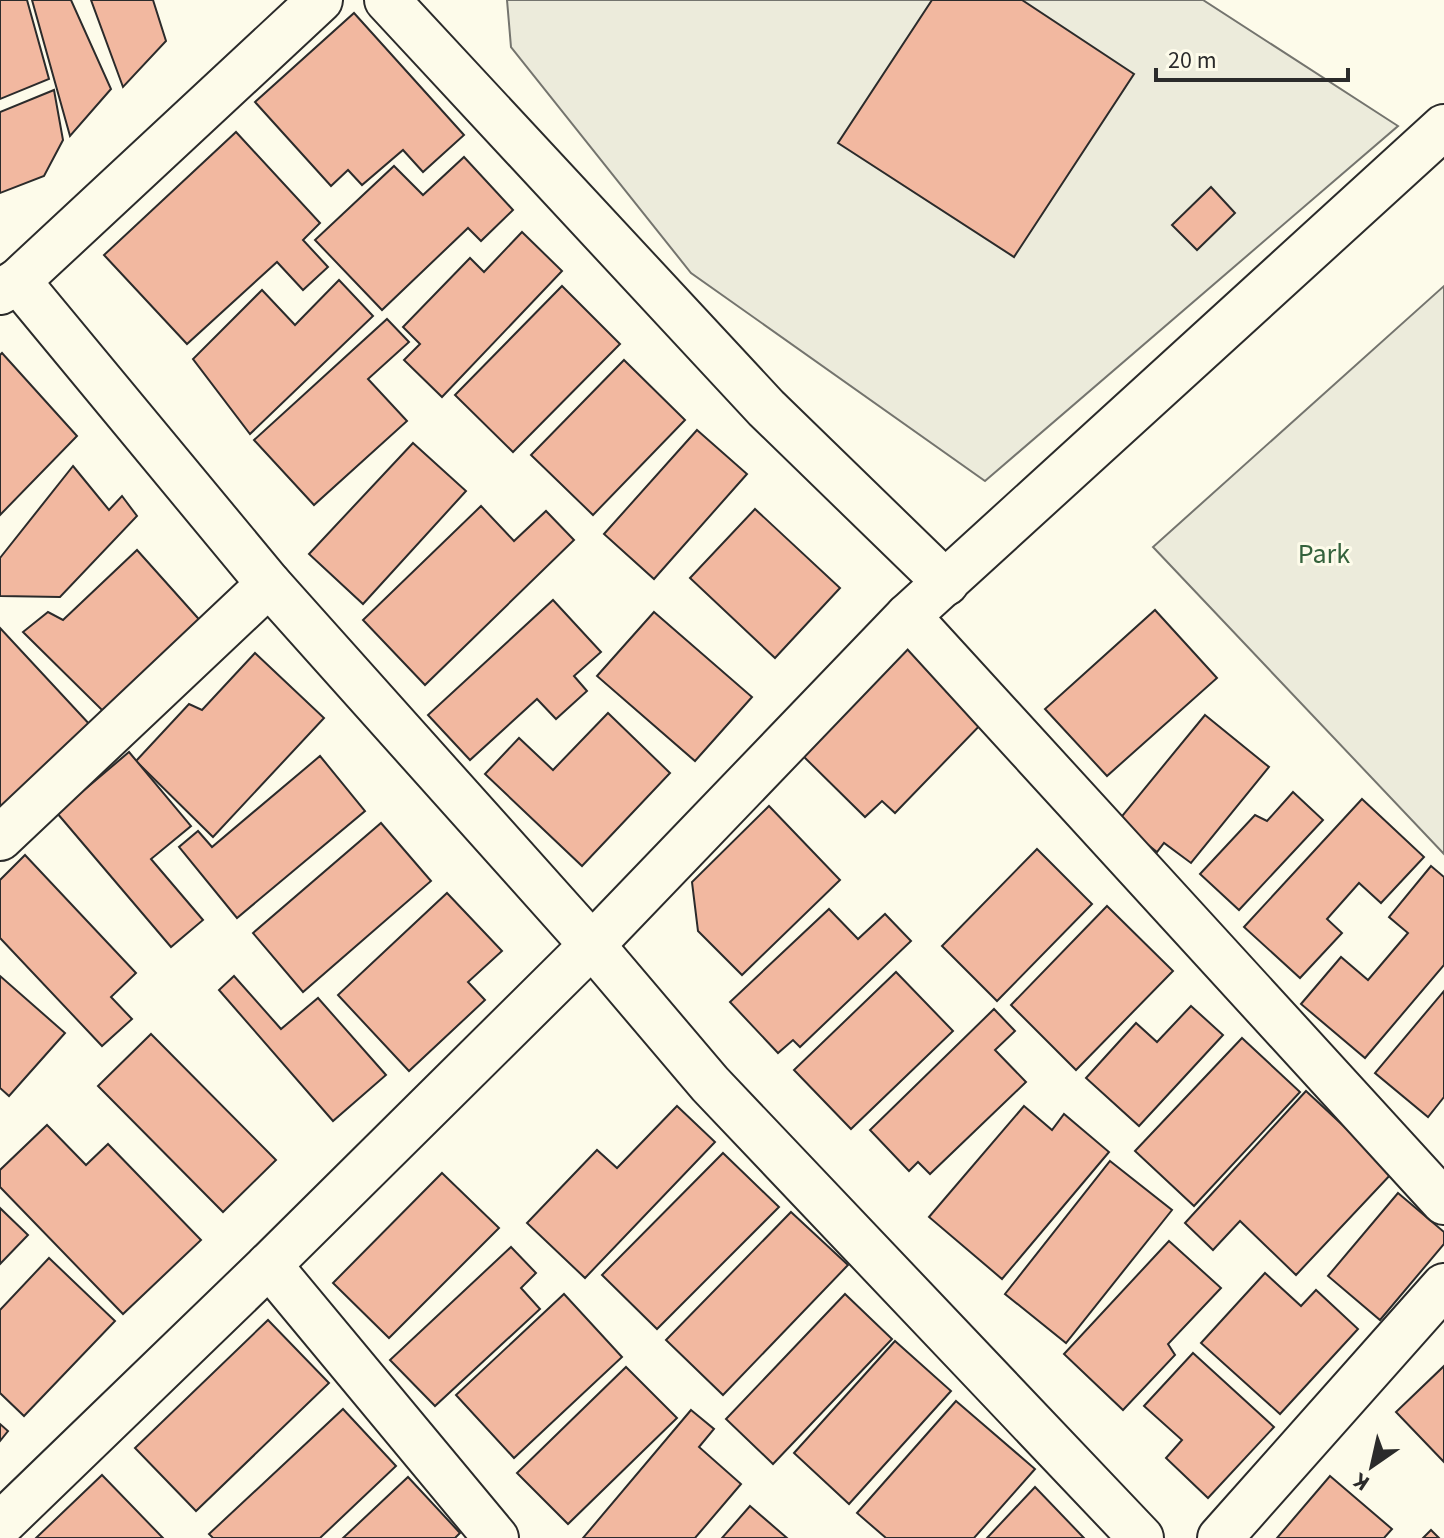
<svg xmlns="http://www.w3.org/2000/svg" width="1444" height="1538" font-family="'Source Sans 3',sans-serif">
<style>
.green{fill:#ecebdb;stroke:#74746e;stroke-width:2}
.building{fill:#f2b8a0;stroke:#2b2b2b;stroke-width:2}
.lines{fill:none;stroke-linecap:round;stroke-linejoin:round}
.minor-casing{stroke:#2b2b2b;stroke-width:48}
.minor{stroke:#fdfbea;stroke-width:44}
.labels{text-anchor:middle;stroke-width:6;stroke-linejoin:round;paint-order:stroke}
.park-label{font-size:28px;fill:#34623c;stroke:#fdfbea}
</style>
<rect width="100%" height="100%" fill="#fdfbea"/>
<g class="green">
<path d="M 507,0 L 1203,0 L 1398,126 L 985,481 L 691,273 L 511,47 Z"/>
<path d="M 1444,286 L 1444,854 L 1153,547 Z"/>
</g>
<g class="building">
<path d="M 0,0 L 27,0 L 49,79 L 0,99 Z"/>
<path d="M 32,0 L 71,0 L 111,89 L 70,136 Z"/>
<path d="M 91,0 L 153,0 L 166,41 L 123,87 Z"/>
<path d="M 932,0 L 1022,0 L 1134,74 L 1014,257 L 838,143 Z"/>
<path d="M 354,13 L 464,135 L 423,172 L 403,150 L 362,185 L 348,170 L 331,186 L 255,102 Z"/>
<path d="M 54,90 L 63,140 L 44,176 L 0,193 L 0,112 Z"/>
<path d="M 236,132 L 320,223 L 303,240 L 328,267 L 303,290 L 277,262 L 187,344 L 104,255 Z"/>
<path d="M 464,157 L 513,210 L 481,241 L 468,228 L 382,310 L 315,240 L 394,166 L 423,195 Z"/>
<path d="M 1211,187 L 1235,213 L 1197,250 L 1172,225 Z"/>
<path d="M 522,232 L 562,271 L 442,397 L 404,360 L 420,344 L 403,327 L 470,258 L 484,272 Z"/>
<path d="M 339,280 L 373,316 L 250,434 L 193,359 L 262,290 L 295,325 Z"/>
<path d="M 562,286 L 620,344 L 513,452 L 455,395 Z"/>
<path d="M 387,319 L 409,342 L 368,379 L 407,421 L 314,505 L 254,440 Z"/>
<path d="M 2,353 L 77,436 L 0,515 L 0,355 Z"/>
<path d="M 624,360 L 685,420 L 593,515 L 531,455 Z"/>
<path d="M 697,430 L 747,474 L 654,579 L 604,534 Z"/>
<path d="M 413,443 L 466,491 L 363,604 L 309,554 Z"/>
<path d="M 73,466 L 109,510 L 122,496 L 137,516 L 60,597 L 0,596 L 0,558 Z"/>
<path d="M 481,506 L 514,541 L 546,511 L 574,540 L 425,685 L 363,620 Z"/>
<path d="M 755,509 L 840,588 L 775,658 L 690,578 Z"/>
<path d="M 137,550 L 205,626 L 103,711 L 23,632 L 48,612 L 63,620 Z"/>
<path d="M 553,600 L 601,652 L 574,676 L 587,691 L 556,719 L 537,699 L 470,760 L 428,715 Z"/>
<path d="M 1155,610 L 1217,678 L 1107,776 L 1045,709 Z"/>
<path d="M 654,612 L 752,697 L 695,761 L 597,676 Z"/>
<path d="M 0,628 L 92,727 L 0,811 Z"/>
<path d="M 909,638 L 988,717 L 895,813 L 882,801 L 865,817 L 798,751 Z"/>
<path d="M 255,653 L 324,718 L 213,837 L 136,761 L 189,704 L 202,710 Z"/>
<path d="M 608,713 L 670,773 L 582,866 L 485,774 L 519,738 L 553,770 Z"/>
<path d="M 1205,715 L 1269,767 L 1191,863 L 1164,843 L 1157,852 L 1118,821 Z"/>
<path d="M 129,752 L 191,826 L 151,859 L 203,920 L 171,947 L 57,813 Z"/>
<path d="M 320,756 L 365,811 L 237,918 L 179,847 L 198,831 L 212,847 Z"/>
<path d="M 1293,792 L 1323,820 L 1239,910 L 1200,874 L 1255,815 L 1267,821 Z"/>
<path d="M 1362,799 L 1424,857 L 1381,903 L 1359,883 L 1327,919 L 1342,933 L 1300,978 L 1244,927 Z"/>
<path d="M 769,806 L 840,880 L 742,975 L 698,931 L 692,882 Z"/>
<path d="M 381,823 L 431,881 L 303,992 L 253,933 Z"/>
<path d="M 1037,849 L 1092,904 L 997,1001 L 942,946 Z"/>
<path d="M 25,855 L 136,973 L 111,997 L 132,1019 L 102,1046 L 0,938 L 0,880 Z"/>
<path d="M 1431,866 L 1444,877 L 1444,965 L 1365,1058 L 1301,1004 L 1341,957 L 1368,980 L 1408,933 L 1389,917 Z"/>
<path d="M 447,893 L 502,951 L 468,982 L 485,1000 L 409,1071 L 338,995 Z"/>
<path d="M 1107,906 L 1173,971 L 1076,1070 L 1011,1005 Z"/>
<path d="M 829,909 L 858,939 L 885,914 L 911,941 L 800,1047 L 793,1040 L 778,1053 L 730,1002 Z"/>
<path d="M 896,972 L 953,1031 L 851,1129 L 794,1070 Z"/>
<path d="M 0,976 L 65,1033 L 9,1096 L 0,1088 Z"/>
<path d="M 234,976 L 281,1029 L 318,998 L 386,1075 L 333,1121 L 219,990 Z"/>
<path d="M 1444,991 L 1444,1097 L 1428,1117 L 1375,1073 Z"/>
<path d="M 1191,1006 L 1223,1035 L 1139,1126 L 1086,1078 L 1136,1023 L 1157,1042 Z"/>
<path d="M 994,1009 L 1015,1031 L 995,1050 L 1026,1082 L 930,1174 L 918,1162 L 909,1171 L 870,1130 Z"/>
<path d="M 151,1034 L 276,1160 L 223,1212 L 98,1086 Z"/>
<path d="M 1242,1038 L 1300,1092 L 1194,1206 L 1135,1151 Z"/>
<path d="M 1306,1091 L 1393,1172 L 1296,1275 L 1240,1221 L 1213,1250 L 1185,1223 Z"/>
<path d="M 677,1106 L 715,1142 L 585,1278 L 527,1223 L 597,1150 L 617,1168 Z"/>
<path d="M 1024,1106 L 1052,1130 L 1064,1114 L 1109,1152 L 1002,1279 L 929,1217 Z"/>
<path d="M 47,1125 L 86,1165 L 108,1144 L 201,1240 L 123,1314 L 0,1187 L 0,1170 Z"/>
<path d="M 723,1153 L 779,1207 L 657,1329 L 602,1275 Z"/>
<path d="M 1110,1161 L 1172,1210 L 1066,1343 L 1005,1294 Z"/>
<path d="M 442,1173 L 499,1228 L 389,1338 L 333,1283 Z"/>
<path d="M 1398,1193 L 1444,1232 L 1444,1244 L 1380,1320 L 1328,1276 Z"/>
<path d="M 0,1208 L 28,1235 L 0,1264 Z"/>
<path d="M 791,1212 L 848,1265 L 723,1395 L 666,1340 Z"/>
<path d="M 1169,1241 L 1221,1288 L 1168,1344 L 1175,1355 L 1123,1410 L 1064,1354 Z"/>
<path d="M 511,1247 L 536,1273 L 521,1288 L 540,1309 L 435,1406 L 390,1360 Z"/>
<path d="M 49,1258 L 115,1321 L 24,1416 L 0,1393 L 0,1310 Z"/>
<path d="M 1265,1273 L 1301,1306 L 1316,1290 L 1358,1329 L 1280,1414 L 1201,1343 Z"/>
<path d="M 564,1294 L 622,1357 L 514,1458 L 456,1395 Z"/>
<path d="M 845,1294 L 892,1339 L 773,1464 L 726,1419 Z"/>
<path d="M 268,1320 L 329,1383 L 196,1511 L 135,1448 Z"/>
<path d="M 895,1341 L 951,1391 L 849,1504 L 794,1453 Z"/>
<path d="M 1193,1353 L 1274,1427 L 1208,1498 L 1166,1458 L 1182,1440 L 1144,1406 Z"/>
<path d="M 1444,1366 L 1444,1462 L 1396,1412 Z"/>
<path d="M 626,1367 L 677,1418 L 568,1524 L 517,1473 Z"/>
<path d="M 956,1401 L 1035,1469 L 974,1538 L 886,1538 L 857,1513 Z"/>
<path d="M 343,1409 L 396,1466 L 320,1538 L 213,1538 L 209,1534 Z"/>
<path d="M 691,1410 L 714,1429 L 699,1447 L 741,1484 L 695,1538 L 583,1538 Z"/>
<path d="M 0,1424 L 8,1431 L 0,1441 Z"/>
<path d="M 102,1475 L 163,1538 L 36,1538 Z"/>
<path d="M 1330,1476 L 1392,1529 L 1384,1538 L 1277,1538 Z"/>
<path d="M 408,1477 L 460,1533 L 455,1538 L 343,1538 Z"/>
<path d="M 1035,1487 L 1084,1538 L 987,1538 Z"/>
<path d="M 750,1506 L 787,1538 L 722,1538 Z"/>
<path d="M 1431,1530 L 1439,1538 L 1423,1538 Z"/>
</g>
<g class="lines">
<defs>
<g id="minor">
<path d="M 387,0 L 766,408 L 946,583"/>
<path d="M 18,281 L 320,0"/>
<path d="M 0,292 L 18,281 L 269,584 L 592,945 L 710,1084 L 1141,1538"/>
<path d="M 908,616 L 1444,1202"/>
<path d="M 0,838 L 269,584"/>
<path d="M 269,1265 L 496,1538"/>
<path d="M 0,1525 L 269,1265 L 592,945 L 908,616 L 1444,127"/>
<path d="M 1220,1538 L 1444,1286"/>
</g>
</defs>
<use href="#minor" class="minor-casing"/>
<use href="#minor" class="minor"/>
</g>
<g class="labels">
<g class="park-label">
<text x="1324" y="563">Park</text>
</g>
</g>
<g transform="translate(1372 1466) rotate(214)" stroke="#fdfbea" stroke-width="6" paint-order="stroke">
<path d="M0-6L14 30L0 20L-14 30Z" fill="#2b2b2b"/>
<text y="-12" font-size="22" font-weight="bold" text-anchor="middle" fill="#2b2b2b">K</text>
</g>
<path d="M1156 68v12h192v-12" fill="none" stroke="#2b2b2b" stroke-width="4"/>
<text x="1168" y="68" font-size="24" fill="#2b2b2b" stroke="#fdfbea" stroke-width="6" paint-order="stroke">20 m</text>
</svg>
